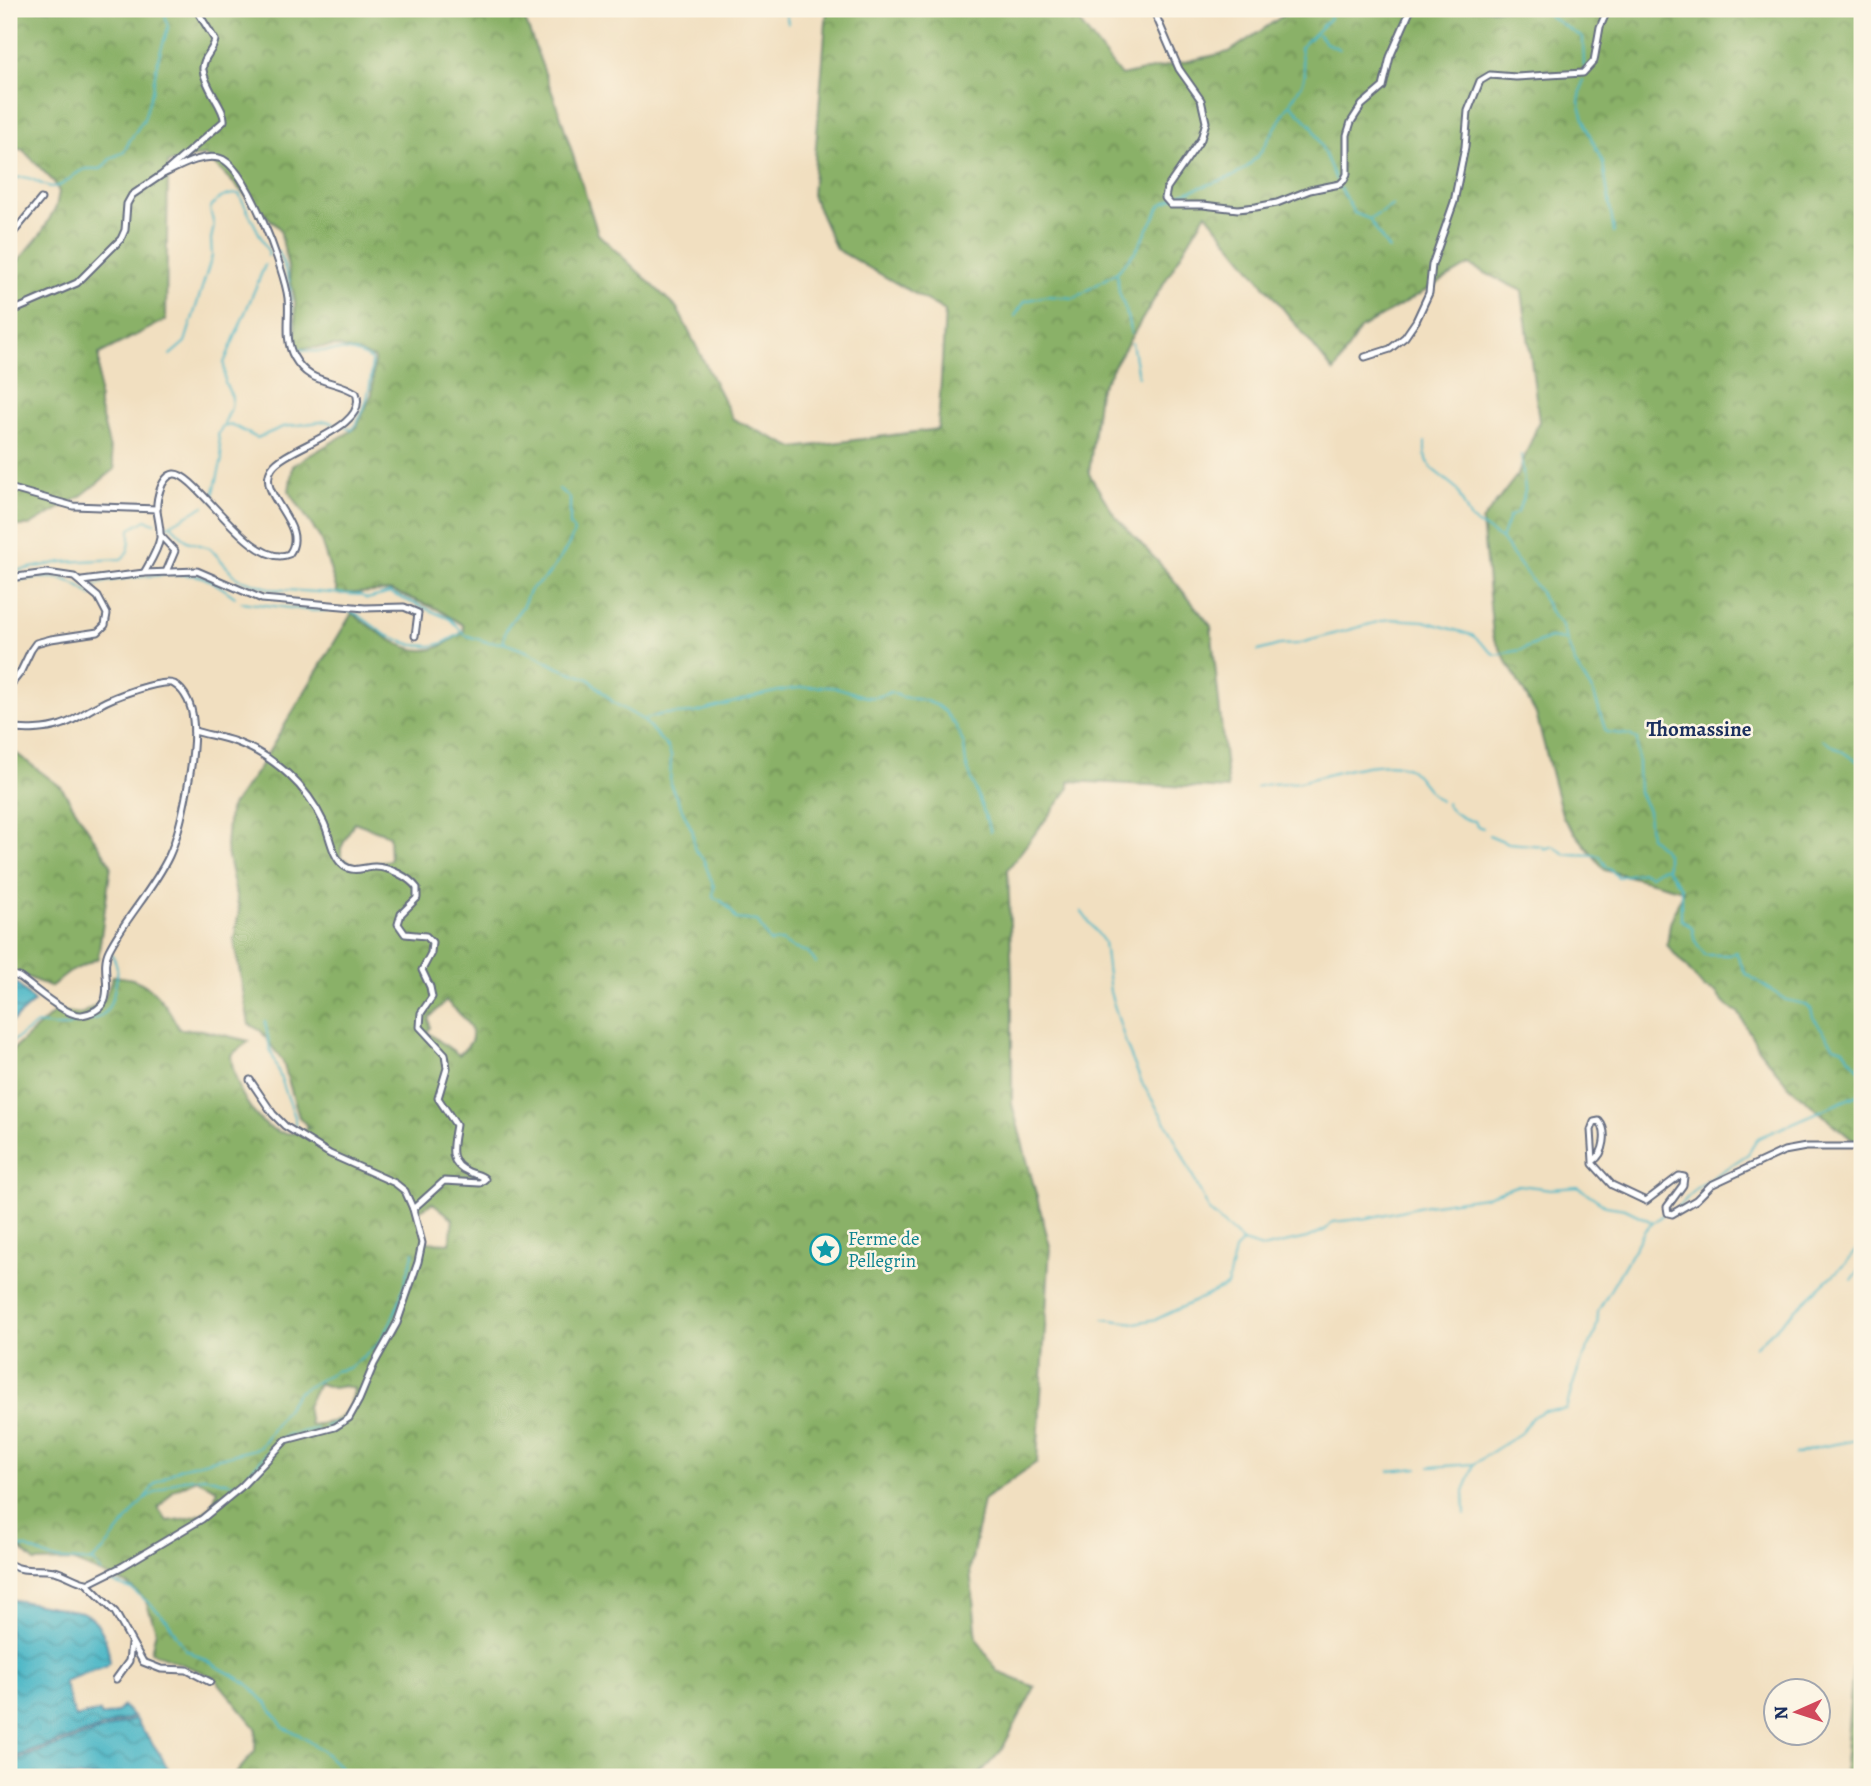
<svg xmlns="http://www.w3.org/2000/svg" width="1871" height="1786" font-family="Alegreya,serif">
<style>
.forest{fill:url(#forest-crowns);stroke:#527062;stroke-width:2;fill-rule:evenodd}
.water{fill:url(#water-waves);stroke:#327292;stroke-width:2}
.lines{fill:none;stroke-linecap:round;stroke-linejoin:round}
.stream{stroke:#4ab6c6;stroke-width:2}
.minor-casing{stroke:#666d80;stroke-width:9}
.minor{stroke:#fff;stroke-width:5}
.labels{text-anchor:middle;stroke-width:5;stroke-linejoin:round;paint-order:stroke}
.culture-label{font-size:19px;fill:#0d838f;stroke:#fcf5e5;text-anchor:start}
.neighbourhood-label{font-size:21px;font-weight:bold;fill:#1b2f5e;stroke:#fcf5e5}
</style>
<defs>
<pattern id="forest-crowns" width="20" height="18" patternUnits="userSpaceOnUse" patternTransform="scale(1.75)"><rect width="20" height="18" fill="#8ab167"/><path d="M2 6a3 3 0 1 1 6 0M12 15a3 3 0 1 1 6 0" fill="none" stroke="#709058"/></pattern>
<pattern id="water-waves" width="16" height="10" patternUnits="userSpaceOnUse" patternTransform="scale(1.75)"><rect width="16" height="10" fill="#4ab6c6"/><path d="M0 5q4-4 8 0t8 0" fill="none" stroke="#3d94a4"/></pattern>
</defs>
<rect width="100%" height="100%" fill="#fcf5e5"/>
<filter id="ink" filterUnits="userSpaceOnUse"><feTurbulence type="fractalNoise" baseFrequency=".0143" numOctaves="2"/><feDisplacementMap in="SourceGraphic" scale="14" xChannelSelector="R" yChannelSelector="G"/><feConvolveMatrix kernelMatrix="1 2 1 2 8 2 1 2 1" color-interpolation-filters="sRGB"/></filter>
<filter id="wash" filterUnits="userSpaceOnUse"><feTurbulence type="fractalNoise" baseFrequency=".00686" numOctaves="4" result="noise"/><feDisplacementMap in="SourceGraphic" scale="28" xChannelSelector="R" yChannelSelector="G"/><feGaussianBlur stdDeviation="1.57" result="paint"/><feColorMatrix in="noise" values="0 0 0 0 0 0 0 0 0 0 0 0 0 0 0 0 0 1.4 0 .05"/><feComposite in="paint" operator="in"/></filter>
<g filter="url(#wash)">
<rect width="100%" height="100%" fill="#f1dfc0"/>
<g class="forest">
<path d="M 9,9 L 521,9 L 559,111 L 598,234 L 677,308 L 733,419 L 794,448 L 938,429 L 945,311 L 836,249 L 812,195 L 827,9 L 1069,9 L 1121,76 L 1229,52 L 1293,9 L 1862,9 L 1862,1148 L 1789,1086 L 1760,1051 L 1738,1012 C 1727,1008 1721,1002 1716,992 L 1704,988 L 1667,945 L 1670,923 L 1683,890 L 1605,870 L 1563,818 L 1536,714 L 1493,636 L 1482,521 L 1518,474 L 1539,421 L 1522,291 L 1469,265 L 1360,329 L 1334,372 L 1206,213 L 1099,391 L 1089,474 L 1115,516 L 1163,567 L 1211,626 L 1228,789 L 1069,781 L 1069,789 L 1008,869 L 1012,979 L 1012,1104 L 1050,1246 L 1037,1462 L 983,1500 L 970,1570 L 977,1639 L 998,1672 L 1035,1687 L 1001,1751 L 977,1777 L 233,1777 L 255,1751 L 256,1728 L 214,1677 L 151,1652 L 156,1630 L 145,1599 L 127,1584 L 72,1561 L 35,1562 L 9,1538 L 9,1053 L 56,1011 L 81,1014 L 104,1000 L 113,976 C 120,977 129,977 135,980 C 156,988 170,1010 179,1029 L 202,1030 L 249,1041 L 231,1055 C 233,1084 257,1137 293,1133 C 298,1132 304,1129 309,1128 L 299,1117 L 283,1062 L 261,1031 L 249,1024 L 234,940 L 239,910 L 226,847 L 229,810 L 259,768 L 352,613 C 375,630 410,661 441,646 C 449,642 457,636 464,631 L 463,625 L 437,609 L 392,591 L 338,594 L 320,538 L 289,491 L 293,465 L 356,428 L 372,394 L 374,358 L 337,346 L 296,349 L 295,301 L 280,229 L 205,155 L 168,163 L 166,320 L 99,354 L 99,406 L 115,469 L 81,496 L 29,526 L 9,526 L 9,272 L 41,234 L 56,207 L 59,192 L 54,182 L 22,149 L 9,150 ZM 354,822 L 389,835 L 390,860 L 358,866 L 341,858 L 341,848 ZM 446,1001 C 455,1009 477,1027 471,1041 C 469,1045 463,1051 459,1055 L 427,1032 L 430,1028 L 429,1018 ZM 433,1203 L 453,1219 L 450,1243 L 427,1242 L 417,1212 ZM 318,1383 L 333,1388 L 344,1386 L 354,1389 C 348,1420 338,1422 310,1425 L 307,1406 ZM 196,1479 L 217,1489 C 213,1518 191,1518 167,1521 L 158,1508 L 174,1490 Z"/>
<path d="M 9,748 L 61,787 L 111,865 L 98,958 L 70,972 L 50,987 L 9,969 Z"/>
<path d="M 1854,1653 L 1862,1654 L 1862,1777 L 1844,1777 Z"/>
</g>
<g class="water">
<path d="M 12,978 L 34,1002 L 9,1024 L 9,981 Z"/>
<path d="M 9,1599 L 82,1612 C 101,1618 108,1644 110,1662 L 106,1666 L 64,1681 L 75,1717 L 100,1712 L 102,1716 L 116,1713 L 123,1706 L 133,1717 L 9,1759 Z"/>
<path d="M 135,1719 C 144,1733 170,1763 169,1777 L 9,1777 L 9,1762 Z"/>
</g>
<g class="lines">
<g class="stream">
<path d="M 785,9 L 788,23"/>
<path d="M 1545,9 L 1549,16 L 1583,38 L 1584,67"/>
<path d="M 1318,34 L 1326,43 L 1339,49"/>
<path d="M 1583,80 L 1579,102 L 1587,129 L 1603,163 L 1614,232"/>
<path d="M 1290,104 L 1313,127 L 1336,180"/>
<path d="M 9,180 C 33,171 35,186 53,187 C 65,187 73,173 83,170 C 88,168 95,169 101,169 L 111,158 L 124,152 L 130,140 L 144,119 L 152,91 L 158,59 L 168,28 L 164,9"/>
<path d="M 1340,188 L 1354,213 L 1369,219 L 1389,250"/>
<path d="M 1370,219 L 1393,205"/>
<path d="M 278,251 L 289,280 L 294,343 L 296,348 C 319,358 344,341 371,360 C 373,383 366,412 352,430 L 345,427"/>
<path d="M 1117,274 L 1119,292 L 1126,311 L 1131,334"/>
<path d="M 1015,316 L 1025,301 L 1046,296 L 1075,298 L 1117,272 L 1137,249 L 1161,205 L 1183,193 L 1234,176 L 1247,167 L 1260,153 L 1303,82 L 1305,74 L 1300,48 L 1330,18 L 1329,9"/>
<path d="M 1132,343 L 1138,377"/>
<path d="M 170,355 L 185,342 L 212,256 L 211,239 L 214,226 L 210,209 C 215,199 228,193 239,194 L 269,253 L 268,256"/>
<path d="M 224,424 L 231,408 L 232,397 L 225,383 L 224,363 L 265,265"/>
<path d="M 1425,442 L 1425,455 L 1431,468 L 1456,488 L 1471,520 L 1501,539 L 1540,592 L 1552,615 L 1561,624 L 1575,664 L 1594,694 L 1606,732 L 1630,735 L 1637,740 L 1639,792 L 1648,811 L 1650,837 L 1663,849 L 1667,856 L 1667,870 L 1681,887 L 1681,919 L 1692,928 L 1695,941 L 1705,955 L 1730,955 L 1736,952 L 1745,973 L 1786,1000 L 1805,1004 L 1811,1009 L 1813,1017 L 1834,1046 L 1843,1049 L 1862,1072"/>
<path d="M 212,500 L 222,459 L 218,435 L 222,427 L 232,425 L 257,438 L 283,427 L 327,421 L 334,424"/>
<path d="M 171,525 L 187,541 L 210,548 L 237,578 L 272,589 L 360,595 L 367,599 L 390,593 L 450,619 L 465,635 L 487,642 L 504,643 L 531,653 L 559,668 L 589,679 L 614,703 L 643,720 C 650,718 657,715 664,714 C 677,713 689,715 702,711 C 744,700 785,685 829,687 C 855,688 864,706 890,692 L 902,697 L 923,700 L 936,705 L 945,712 L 956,726 L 964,745 L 966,764 L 991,832"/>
<path d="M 165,526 L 168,526 L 204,506"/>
<path d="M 1501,539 L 1509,517 L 1518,512 L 1525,491 L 1521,455"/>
<path d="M 9,572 L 62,562 L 121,559 C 131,552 130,541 130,529 L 146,520 L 155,523"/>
<path d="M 9,581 C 47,578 60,570 92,596"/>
<path d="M 95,586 C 110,577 183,572 202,577 C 214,581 224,589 235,597"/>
<path d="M 241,602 L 315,611 L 345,610 L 357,614 L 386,635 L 413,645 L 432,646 L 443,643 L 460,634"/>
<path d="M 504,642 C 503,625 516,618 523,605 C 526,600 527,594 530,590 C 535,584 543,582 547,576 C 557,564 567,550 573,535 L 574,531 L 570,525 L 570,498 L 559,489"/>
<path d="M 1258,651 L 1279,645 L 1297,644 L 1389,619 L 1424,621 L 1472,635 L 1495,655 L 1521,650 L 1550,638 L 1565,640"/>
<path d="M 643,720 L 668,748 L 671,756 L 670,784 L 693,832 L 694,848 L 704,861 L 714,887 L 713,897 C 724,901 731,908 736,919 L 757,921 L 770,942 L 782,941 L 792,948 L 808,952 L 816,963"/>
<path d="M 1822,739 L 1862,764"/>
<path d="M 1256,787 C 1271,781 1288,785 1304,781 C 1329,775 1388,755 1410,769 C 1420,776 1427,792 1440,801"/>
<path d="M 1446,803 C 1451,812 1465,821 1475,821 L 1477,826 L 1483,828"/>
<path d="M 1489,835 L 1508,843 L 1543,846 L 1544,849 L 1553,846 L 1565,854 C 1577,854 1588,854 1600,856 L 1606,866 L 1618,877 L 1643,872 L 1650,875 L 1659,869 L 1667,868"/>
<path d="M 1081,911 L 1104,942 L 1110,992 L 1127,1047 L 1142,1083 L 1171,1131 L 1210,1212 L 1243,1242 L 1262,1248 L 1307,1238 L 1325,1230 L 1333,1222 L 1368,1218 L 1427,1205 L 1484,1197 L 1519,1185 L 1551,1189 L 1578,1187 L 1606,1206 L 1625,1209 L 1652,1222"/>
<path d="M 265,1021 L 270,1049 L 295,1117 L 295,1126"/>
<path d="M 9,1044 L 37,1024 C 46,1024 57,1028 65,1027 C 69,1026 72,1023 75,1023 C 103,1018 109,1016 115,987 C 118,974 119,966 112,955"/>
<path d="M 1677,1209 L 1695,1189 L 1748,1154 L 1758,1138 L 1862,1093"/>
<path d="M 1852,1280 L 1862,1266"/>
<path d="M 1103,1319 L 1135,1323 L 1157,1319 L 1227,1286 L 1235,1250 L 1243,1242"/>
<path d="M 1755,1347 L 1845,1264 L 1862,1243"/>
<path d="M 325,1427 L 338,1422"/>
<path d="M 1795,1455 L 1819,1447 L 1862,1439"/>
<path d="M 1430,1467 L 1474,1464 L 1522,1432 L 1532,1417 L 1544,1411 L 1566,1409 C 1570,1395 1574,1379 1580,1365 C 1588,1346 1599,1333 1598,1311 L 1645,1230 L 1662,1215"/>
<path d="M 1389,1471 L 1418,1468"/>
<path d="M 144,1499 L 156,1483 L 180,1468 L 259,1448 L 297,1393 L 335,1371 L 349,1368 L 377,1345 L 389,1326 L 398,1305 L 414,1252"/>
<path d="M 1465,1514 L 1464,1492 L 1474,1464"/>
<path d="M 9,1545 L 27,1548 L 53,1559 L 94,1562 L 101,1572"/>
<path d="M 91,1562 L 103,1551 L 144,1499 L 171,1484 L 183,1479 L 205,1477 L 238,1485 L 277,1442 L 287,1435 L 316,1429"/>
<path d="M 9,1568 L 22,1575"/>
<path d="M 105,1580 L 131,1589 L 149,1603 L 167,1620 L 185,1649 L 247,1683 L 268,1705 L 284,1728 L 298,1734 L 324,1752 L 339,1766 L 346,1777"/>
</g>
</g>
</g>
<g filter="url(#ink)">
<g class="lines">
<defs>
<g id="minor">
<path d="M 1153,9 L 1179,69 L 1201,100 L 1206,122 L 1201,139 L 1167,188 L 1165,198 L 1171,205 L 1203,205 L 1238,209 L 1256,207 L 1277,203 L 1310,190 L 1340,184 L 1344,180 L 1347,174 L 1347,135 L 1351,122 L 1362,105 L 1383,87 L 1390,57 L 1411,9"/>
<path d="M 9,238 L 41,199"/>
<path d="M 9,315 L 17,309 L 77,283 L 121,239 L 125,230 L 127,204 L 132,195 L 163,174 L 224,121 C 226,110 205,88 203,70 C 202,57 213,52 215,40 L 196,9"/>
<path d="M 1365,357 L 1390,349 L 1405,337 L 1416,321 L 1429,293 L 1432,265 L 1454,202 L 1465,147 L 1468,111 L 1480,81 L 1490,75 L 1516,77 L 1583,73 L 1594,61 L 1600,27 L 1608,9"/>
<path d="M 9,488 L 73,506 L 157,509"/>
<path d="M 160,535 L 175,551 L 166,572"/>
<path d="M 144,573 C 150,562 158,550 160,538 C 161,528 158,520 157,511 C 156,500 161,476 174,474 C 195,471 252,571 289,554 C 311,525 254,494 272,468 C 286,446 370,429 356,393 C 333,378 310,386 294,357 C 284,340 290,317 288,298 C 285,272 246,163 219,158 C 200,154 179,167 163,174"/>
<path d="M 9,578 L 47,573 L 74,577 L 98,597 L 107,614 L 105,625 L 98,632 L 51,639 L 36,643 L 31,650 L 20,673 L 9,687"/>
<path d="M 82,581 L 144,573 L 197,571 L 262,599 L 365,608 L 404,607 L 418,613 L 415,636"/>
<path d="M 9,728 C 25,731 46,730 61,725 C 75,721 86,711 99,705 C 111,698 162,678 174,684 C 186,691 192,707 193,720 C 197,750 182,828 169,856 C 153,890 126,917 109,950 C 97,973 124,1007 82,1015 C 66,1017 32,986 19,977 L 9,974"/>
<path d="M 194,731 C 208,735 222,737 236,742 C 274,756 307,786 324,823 C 330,836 332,857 344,866 C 354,873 364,867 375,867 C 389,867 409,877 417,888 L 417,898 L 401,914 L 398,924 L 405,934 L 426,936 L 432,942 L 431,953 L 422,970 L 430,987 L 432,997 L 421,1013 L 420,1027 L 445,1054 L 447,1068 L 438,1098 L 456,1125 C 453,1144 446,1163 469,1172 C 476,1175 480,1174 485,1179 L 480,1183 L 444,1181 L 413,1209"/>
<path d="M 1593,1161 C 1605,1154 1608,1131 1599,1121 L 1594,1122 L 1591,1130 L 1593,1161 L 1593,1164 L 1612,1185 L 1646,1201 L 1679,1176 L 1684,1177 L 1683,1185 L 1667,1207 L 1668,1213 L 1672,1214 L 1696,1200 L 1711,1185 L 1784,1151 L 1806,1147 L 1862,1147"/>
<path d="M 9,1564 C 24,1573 37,1568 54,1571 C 65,1573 75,1581 86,1583"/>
<path d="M 89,1583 L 123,1566 L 202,1519 L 241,1487 L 286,1440 L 335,1427 L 349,1418 L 359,1400 L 374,1364 L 397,1323 L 418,1262 L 422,1243 L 413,1209 L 405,1191 L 395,1183 L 330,1154 L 285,1126 L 273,1114 L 250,1080"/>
<path d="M 88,1585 L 115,1612 L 143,1662 L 161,1669 L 187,1670 L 210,1682"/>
<path d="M 116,1679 L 129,1661 L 131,1644"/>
</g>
</defs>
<use href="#minor" class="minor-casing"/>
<use href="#minor" class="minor"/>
</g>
</g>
<defs>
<symbol id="sight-ring" viewBox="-11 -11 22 22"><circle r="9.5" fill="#fcf5e5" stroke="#0f9aa8" stroke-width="1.5"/><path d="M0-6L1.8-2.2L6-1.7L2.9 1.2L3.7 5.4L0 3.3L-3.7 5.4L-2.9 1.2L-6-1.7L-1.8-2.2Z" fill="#0f9aa8"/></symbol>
</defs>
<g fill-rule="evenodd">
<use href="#sight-ring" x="808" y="1232" width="35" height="35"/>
</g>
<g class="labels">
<g class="culture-label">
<text x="848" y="1245">Ferme de<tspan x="848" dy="22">Pellegrin</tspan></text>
</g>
<g class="neighbourhood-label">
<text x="1699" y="736">Thomassine</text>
</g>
</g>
<rect width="1871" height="1786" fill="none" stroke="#fcf5e5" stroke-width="35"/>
<g transform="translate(1797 1712) rotate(267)"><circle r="33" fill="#fcf5e5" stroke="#a2a6af" stroke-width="2"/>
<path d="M0-5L12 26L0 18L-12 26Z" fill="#d1495b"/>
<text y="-10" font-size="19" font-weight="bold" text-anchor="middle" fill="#1b2f5e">N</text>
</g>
</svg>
